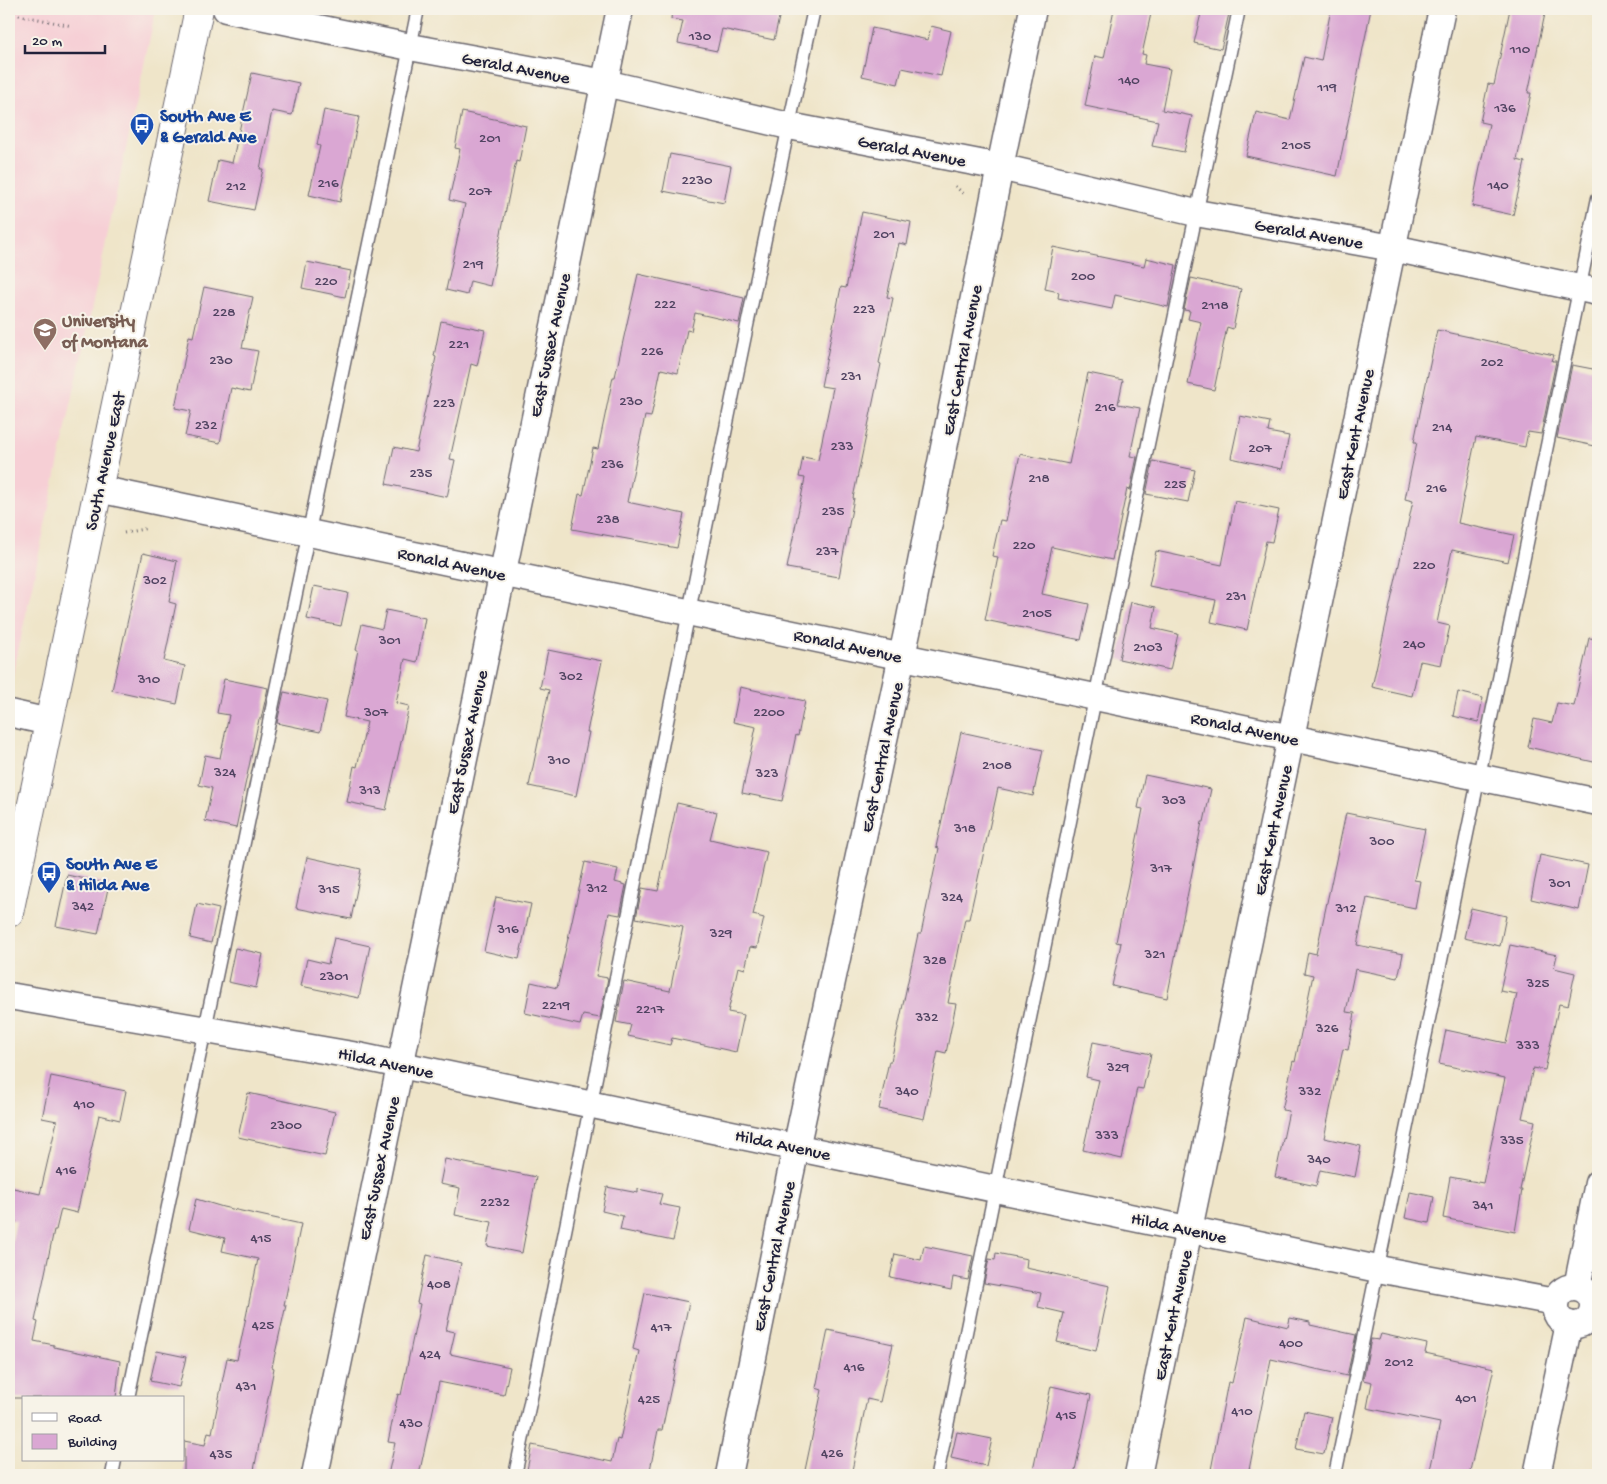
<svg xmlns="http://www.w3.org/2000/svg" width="1607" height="1484" font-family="'Gochi Hand',sans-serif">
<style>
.built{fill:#f6cfd5}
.building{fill:#daa7d3}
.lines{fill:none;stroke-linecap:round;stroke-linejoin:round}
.lane-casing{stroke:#6a666d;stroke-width:15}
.street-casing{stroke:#6a666d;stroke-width:29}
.secondary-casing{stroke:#6a666d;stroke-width:30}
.path{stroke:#6a666d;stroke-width:3;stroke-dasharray:1 4;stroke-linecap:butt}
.lane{stroke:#fff;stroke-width:12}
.street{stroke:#fff;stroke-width:26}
.secondary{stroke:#fff;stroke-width:28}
.labels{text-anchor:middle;stroke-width:4;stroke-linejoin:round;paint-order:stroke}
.number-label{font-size:15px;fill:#504361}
.street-label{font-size:18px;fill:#22223b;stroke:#f7f3e8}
.transit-label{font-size:18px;font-weight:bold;fill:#164399;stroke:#f7f3e8;text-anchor:start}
.education-label{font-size:18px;font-weight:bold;fill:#785e54;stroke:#f7f3e8;text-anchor:start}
</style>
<rect width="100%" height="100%" fill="#f7f3e8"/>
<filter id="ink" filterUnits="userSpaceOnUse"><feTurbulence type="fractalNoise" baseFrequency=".02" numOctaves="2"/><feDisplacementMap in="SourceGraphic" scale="10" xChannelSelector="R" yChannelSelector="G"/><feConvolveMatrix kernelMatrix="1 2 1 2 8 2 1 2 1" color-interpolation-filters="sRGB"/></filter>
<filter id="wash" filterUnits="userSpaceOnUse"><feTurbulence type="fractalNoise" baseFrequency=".0096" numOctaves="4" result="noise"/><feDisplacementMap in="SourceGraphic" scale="20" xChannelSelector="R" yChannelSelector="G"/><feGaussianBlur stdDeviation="1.12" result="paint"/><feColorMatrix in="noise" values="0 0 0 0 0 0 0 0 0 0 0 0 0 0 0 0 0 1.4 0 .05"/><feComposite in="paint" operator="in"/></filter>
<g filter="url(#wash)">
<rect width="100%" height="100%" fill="#efe5c9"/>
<path class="built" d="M 9,9 L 156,9 L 9,693 Z"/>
<g id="blocks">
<g class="building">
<path d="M 672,9 L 760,9 L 780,13 L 774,40 L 722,29 L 717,51 L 678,43 L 683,21 L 671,19 Z"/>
<path d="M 1114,9 L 1152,9 L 1142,54 L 1146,55 L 1144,64 L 1170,69 L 1162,110 L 1192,116 L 1184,152 L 1152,146 L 1158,121 L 1085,106 L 1095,56 L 1104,58 Z"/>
<path d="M 1202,9 L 1230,9 L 1221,49 L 1194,43 Z"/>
<path d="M 1331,9 L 1371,9 L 1337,176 L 1246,156 L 1256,112 L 1290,120 L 1304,57 L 1321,61 Z"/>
<path d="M 1510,9 L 1546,9 L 1528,93 L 1531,93 L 1517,160 L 1525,162 L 1513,215 L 1472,206 L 1489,124 L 1480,122 L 1488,84 L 1494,85 Z"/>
<path d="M 931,26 L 951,31 L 941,76 L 902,68 L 898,84 L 862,76 L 872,28 L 928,40 Z"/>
<path d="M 252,73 L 299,83 L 292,115 L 272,111 L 260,169 L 263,169 L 254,210 L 209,201 L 218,160 L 232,163 Z"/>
<path d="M 324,110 L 359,117 L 340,202 L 309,195 L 320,146 L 317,145 Z"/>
<path d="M 462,112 L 526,126 L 519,162 L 516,161 L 490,286 L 470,281 L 467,295 L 446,290 L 465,204 L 449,200 L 460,149 L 455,148 Z"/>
<path d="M 670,154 L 731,166 L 724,203 L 663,191 Z"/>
<path d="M 862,212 L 911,222 L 907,245 L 899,243 L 887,297 L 893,298 L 879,363 L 881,364 L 853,498 L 854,498 L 839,577 L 787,568 L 805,478 L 799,477 L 803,457 L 818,460 L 833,388 L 821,386 L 841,287 L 846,288 Z"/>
<path d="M 1053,247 L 1144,266 L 1146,258 L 1176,265 L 1168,307 L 1115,295 L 1112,309 L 1058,298 L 1059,292 L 1045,289 Z"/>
<path d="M 307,262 L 351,271 L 345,297 L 302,288 Z"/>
<path d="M 638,274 L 744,298 L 739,323 L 695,313 L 691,331 L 687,330 L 678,373 L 661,369 L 651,417 L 645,416 L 627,502 L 684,514 L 677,548 L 572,529 L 579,494 L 583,495 L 593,448 L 598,449 L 613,377 L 615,377 Z"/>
<path d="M 1191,278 L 1241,289 L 1233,329 L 1227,327 L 1214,390 L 1188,384 L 1201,322 L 1188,319 L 1190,311 L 1184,310 Z"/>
<path d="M 204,287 L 253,297 L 242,348 L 258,351 L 250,392 L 231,388 L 220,443 L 185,436 L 191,411 L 175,408 L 189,336 L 193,337 Z"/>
<path d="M 441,321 L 485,330 L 477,366 L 471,364 L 450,459 L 455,460 L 447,497 L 386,484 L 394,447 L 416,452 L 436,357 L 434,356 Z"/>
<path d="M 1437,330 L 1554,355 L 1552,361 L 1556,361 L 1541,434 L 1528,432 L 1525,447 L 1476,437 L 1458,523 L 1514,535 L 1508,562 L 1452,550 L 1437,623 L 1450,626 L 1441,665 L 1420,661 L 1412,696 L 1372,687 L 1413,501 L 1405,499 L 1417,442 L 1414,442 Z"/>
<path d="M 1572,365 L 1598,370 L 1598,432 L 1595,446 L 1557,438 Z"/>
<path d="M 1088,373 L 1123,380 L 1118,404 L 1140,408 L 1130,456 L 1137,457 L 1130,490 L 1127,489 L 1112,560 L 1052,547 L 1042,594 L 1089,604 L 1081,640 L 985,620 L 998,557 L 992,556 L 1000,520 L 1006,521 L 1020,454 L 1069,464 Z"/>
<path d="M 1240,416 L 1270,422 L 1268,432 L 1289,436 L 1282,469 L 1231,458 Z"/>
<path d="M 1153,461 L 1195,470 L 1188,502 L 1146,494 Z"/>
<path d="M 1235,501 L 1279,510 L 1272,542 L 1266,541 L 1247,630 L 1211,622 L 1216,600 L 1149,586 L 1156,551 L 1222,565 Z"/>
<path d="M 143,553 L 177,561 L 169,602 L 176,604 L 164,661 L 185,666 L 177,704 L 112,690 Z"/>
<path d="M 314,586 L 348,593 L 341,626 L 307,619 Z"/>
<path d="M 1131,602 L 1156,607 L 1152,628 L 1178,634 L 1170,670 L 1119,659 Z"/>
<path d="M 386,610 L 425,618 L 417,662 L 405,659 L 396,703 L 409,706 L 386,810 L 347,802 L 354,766 L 357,767 L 367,722 L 344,717 L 358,650 L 356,650 L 362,624 L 382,629 Z"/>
<path d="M 1589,638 L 1598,639 L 1598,763 L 1528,747 L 1534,719 L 1552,723 L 1557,703 L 1574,706 Z"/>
<path d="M 548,650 L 602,661 L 587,732 L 589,732 L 576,796 L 529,786 L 549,690 L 540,688 Z"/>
<path d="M 224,679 L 268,688 L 261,719 L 259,719 L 236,828 L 205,821 L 212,788 L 199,785 L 205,755 L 220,758 L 229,715 L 217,713 Z"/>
<path d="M 740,687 L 805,701 L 798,736 L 796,735 L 782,801 L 742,793 L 756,727 L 733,722 Z"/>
<path d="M 284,692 L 327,701 L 320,732 L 277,723 Z"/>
<path d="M 1458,692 L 1483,698 L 1478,722 L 1453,716 Z"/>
<path d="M 961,732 L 1043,750 L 1033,796 L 998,788 L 969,919 L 965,919 L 948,1003 L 956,1004 L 946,1053 L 938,1051 L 924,1119 L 879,1109 L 889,1061 L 891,1061 L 918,934 L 921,934 L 939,848 L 936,847 Z"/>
<path d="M 1145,775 L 1211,789 L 1204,822 L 1202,822 L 1167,998 L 1112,986 L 1121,943 L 1116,942 L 1143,809 L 1138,808 Z"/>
<path d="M 677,803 L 717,812 L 710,839 L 767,852 L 753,915 L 764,918 L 757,948 L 750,947 L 745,969 L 738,967 L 728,1012 L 744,1015 L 736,1052 L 672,1038 L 670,1045 L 628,1036 L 631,1025 L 616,1022 L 624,981 L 670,991 L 683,927 L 636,918 L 642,888 L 658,891 Z"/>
<path d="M 1346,813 L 1425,829 L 1414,880 L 1420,881 L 1415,908 L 1367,898 L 1357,945 L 1403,954 L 1398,978 L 1355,969 L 1346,1012 L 1355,1013 L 1348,1050 L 1343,1049 L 1324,1138 L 1361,1146 L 1355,1177 L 1320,1170 L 1316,1186 L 1275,1177 L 1289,1111 L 1282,1110 L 1293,1061 L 1295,1062 L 1313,975 L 1304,973 L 1308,952 L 1316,954 Z"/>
<path d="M 1540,855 L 1588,865 L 1579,910 L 1531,899 Z"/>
<path d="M 307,857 L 361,869 L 351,919 L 296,908 Z"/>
<path d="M 585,862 L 618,869 L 615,882 L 626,885 L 620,915 L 609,913 L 596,976 L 608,978 L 600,1018 L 583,1015 L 580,1025 L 525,1013 L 531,982 L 557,988 Z"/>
<path d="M 67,875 L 109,884 L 98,934 L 56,926 Z"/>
<path d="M 496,897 L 531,904 L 519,959 L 484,951 Z"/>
<path d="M 197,904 L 219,909 L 211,943 L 190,938 Z"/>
<path d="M 1471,908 L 1506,916 L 1500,946 L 1464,938 Z"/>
<path d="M 334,938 L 370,946 L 359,998 L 301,986 L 307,959 L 328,964 Z"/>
<path d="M 1510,945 L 1557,955 L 1554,968 L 1575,973 L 1568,1006 L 1559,1004 L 1545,1070 L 1533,1068 L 1522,1118 L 1535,1121 L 1520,1190 L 1522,1190 L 1515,1232 L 1443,1218 L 1450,1177 L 1483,1183 L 1505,1078 L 1439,1064 L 1446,1030 L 1506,1043 L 1517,994 L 1500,991 Z"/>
<path d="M 235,948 L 263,954 L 256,988 L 228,982 Z"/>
<path d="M 1093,1042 L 1151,1054 L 1143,1089 L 1137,1088 L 1122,1159 L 1083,1150 L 1099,1080 L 1086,1077 Z"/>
<path d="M 51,1076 L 126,1091 L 120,1120 L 99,1115 L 77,1213 L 61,1209 L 56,1230 L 54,1230 L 35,1321 L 38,1322 L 34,1341 L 54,1345 L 54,1347 L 120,1361 L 116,1398 L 9,1398 L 9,1256 L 16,1221 L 9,1219 L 9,1187 L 40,1194 L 57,1121 L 42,1118 Z"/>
<path d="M 248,1093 L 335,1112 L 325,1156 L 238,1137 Z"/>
<path d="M 445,1159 L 536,1177 L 522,1253 L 487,1246 L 492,1222 L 455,1215 L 460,1188 L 440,1184 Z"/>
<path d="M 607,1187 L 638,1193 L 638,1189 L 662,1194 L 659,1204 L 680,1208 L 673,1241 L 620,1230 L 623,1216 L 602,1211 Z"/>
<path d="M 1410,1192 L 1434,1197 L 1429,1223 L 1405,1218 Z"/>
<path d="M 196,1199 L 223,1207 L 301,1224 L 284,1305 L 286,1305 L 272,1367 L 274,1368 L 253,1475 L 184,1475 L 184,1441 L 205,1445 L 208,1432 L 212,1433 L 227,1358 L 237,1360 L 258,1259 L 222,1251 L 225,1238 L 189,1229 Z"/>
<path d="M 924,1246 L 973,1256 L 968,1280 L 953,1277 L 951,1290 L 890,1277 L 895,1254 L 921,1260 Z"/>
<path d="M 996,1253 L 1027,1259 L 1026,1268 L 1110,1286 L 1096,1351 L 1057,1342 L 1064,1313 L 1038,1307 L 1041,1293 L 984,1283 L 989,1259 L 995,1260 Z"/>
<path d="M 427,1255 L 461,1263 L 446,1330 L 455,1332 L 450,1354 L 510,1367 L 504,1395 L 439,1382 L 419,1475 L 388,1475 L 395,1443 L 388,1442 L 398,1394 L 401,1395 L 420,1304 L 417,1303 Z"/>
<path d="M 645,1293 L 689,1302 L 662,1430 L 658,1430 L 649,1475 L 526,1475 L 532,1445 L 612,1462 L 617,1439 L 620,1440 L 639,1351 L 633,1349 Z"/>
<path d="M 1247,1317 L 1288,1327 L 1290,1318 L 1310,1322 L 1310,1325 L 1356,1335 L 1347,1376 L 1271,1359 L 1248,1475 L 1210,1475 L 1228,1382 L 1232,1383 Z"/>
<path d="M 828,1330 L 893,1344 L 880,1402 L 867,1399 L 851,1475 L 804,1475 L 822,1390 L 816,1388 Z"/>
<path d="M 1381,1334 L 1427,1344 L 1425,1353 L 1494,1368 L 1469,1475 L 1429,1475 L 1440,1423 L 1367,1408 L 1372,1382 L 1363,1380 L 1371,1339 L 1379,1340 Z"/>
<path d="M 157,1351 L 186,1357 L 179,1387 L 150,1381 Z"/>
<path d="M 1051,1386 L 1091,1395 L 1074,1475 L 1032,1475 Z"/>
<path d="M 1304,1411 L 1332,1417 L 1324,1454 L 1296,1449 Z"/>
<path d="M 957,1432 L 992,1439 L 986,1466 L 951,1458 Z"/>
</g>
</g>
</g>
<g filter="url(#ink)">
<use href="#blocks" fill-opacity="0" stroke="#6a666d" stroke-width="1"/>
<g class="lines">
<defs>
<g id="lane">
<path d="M 128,1398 L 418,9"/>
<path d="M 112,1475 L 115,1460"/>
<path d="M 515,1475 C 617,987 708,496 814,9"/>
<path d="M 937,1475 L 1101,669 L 1239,9"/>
<path d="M 1335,1475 L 1598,198"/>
</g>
<g id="street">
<path d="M 226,9 L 410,47 L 605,83 L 789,126 L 1000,167 L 1196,213 L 1393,248 L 1598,292"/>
<path d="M 98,489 L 1598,802"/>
<path d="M 9,713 L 49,722"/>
<path d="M 9,996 L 358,1056 L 1378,1269 L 1555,1302"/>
<path d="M 1577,1287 L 1598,1183"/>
<circle cx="1574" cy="1306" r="19"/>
<path d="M 315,1475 L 620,9"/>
<path d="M 729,1475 L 789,1181 L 908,628 L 1000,167 L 1033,9"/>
<path d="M 1138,1475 L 1442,9"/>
<path d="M 1537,1475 L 1569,1324"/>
</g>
<path id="secondary" d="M 9,913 L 199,9"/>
</defs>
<use href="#lane" class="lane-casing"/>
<use href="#street" class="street-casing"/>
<use href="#secondary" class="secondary-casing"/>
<g class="path">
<path d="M 9,13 L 72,26"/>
<path d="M 955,186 L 966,196"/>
<path d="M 124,533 L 148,528"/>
</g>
<use href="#lane" class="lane"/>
<use href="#street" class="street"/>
<use href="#secondary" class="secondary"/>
</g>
</g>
<defs>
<symbol id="bus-pin" viewBox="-11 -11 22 30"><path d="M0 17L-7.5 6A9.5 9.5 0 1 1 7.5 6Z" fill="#1a4fb4" stroke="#f7f3e8"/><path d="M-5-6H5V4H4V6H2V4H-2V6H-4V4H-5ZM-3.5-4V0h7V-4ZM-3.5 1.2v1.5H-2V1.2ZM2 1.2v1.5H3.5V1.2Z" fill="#fff"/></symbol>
<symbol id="university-pin" viewBox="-11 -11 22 30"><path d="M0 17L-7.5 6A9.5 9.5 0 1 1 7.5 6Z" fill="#8d6e63" stroke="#f7f3e8"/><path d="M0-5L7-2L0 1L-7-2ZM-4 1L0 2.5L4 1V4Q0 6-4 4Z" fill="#fff"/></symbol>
</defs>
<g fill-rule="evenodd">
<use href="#bus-pin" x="128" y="111" width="28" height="38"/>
<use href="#university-pin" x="31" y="316" width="28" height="38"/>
<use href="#bus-pin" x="35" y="859" width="28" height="38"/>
</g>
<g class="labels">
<g class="number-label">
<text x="700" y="40">130</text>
<text x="1520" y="53">110</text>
<text x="1129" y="84">140</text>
<text x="1327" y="91">119</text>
<text x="1505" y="112">136</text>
<text x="490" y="142">201</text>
<text x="1296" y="149">2105</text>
<text x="697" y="184">2230</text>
<text x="328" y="187">216</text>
<text x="1498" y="189">140</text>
<text x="236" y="190">212</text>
<text x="480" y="195">207</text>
<text x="884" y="238">201</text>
<text x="473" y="268">219</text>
<text x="1083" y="280">200</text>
<text x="326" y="285">220</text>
<text x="665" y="308">222</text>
<text x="1215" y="309">2118</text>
<text x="864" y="313">223</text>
<text x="224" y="316">228</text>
<text x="459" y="348">221</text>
<text x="652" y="355">226</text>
<text x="221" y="364">230</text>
<text x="1492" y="366">202</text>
<text x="851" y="380">231</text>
<text x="631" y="405">230</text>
<text x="444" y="407">223</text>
<text x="1105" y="411">216</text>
<text x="206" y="429">232</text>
<text x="1442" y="431">214</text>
<text x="842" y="450">233</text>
<text x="1260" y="452">207</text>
<text x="612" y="468">236</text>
<text x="421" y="477">235</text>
<text x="1039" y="482">218</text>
<text x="1175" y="488">225</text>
<text x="1436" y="492">216</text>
<text x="833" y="515">235</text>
<text x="608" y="523">238</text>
<text x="1024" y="549">220</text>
<text x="827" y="555">237</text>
<text x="1424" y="569">220</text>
<text x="155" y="584">302</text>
<text x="1236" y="600">231</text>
<text x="1037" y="617">2105</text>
<text x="390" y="644">301</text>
<text x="1414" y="648">240</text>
<text x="1148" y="651">2103</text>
<text x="571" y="680">302</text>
<text x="149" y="683">310</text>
<text x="376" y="716">307</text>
<text x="769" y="716">2200</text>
<text x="559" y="764">310</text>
<text x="997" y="769">2108</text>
<text x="225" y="776">324</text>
<text x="767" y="777">323</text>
<text x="370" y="794">313</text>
<text x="1174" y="804">303</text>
<text x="965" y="832">318</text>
<text x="1382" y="845">300</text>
<text x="1161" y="872">317</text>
<text x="1560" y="887">301</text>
<text x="597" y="892">312</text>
<text x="329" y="893">315</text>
<text x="952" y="901">324</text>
<text x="83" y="910">342</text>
<text x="1346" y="912">312</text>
<text x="508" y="933">316</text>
<text x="721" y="937">329</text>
<text x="1155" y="958">321</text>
<text x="935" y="964">328</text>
<text x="334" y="980">2301</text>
<text x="1538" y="987">325</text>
<text x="556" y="1009">2219</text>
<text x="650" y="1013">2217</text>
<text x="927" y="1021">332</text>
<text x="1327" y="1032">326</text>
<text x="1528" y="1049">333</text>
<text x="1118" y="1071">329</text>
<text x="907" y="1095">340</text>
<text x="1310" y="1095">332</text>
<text x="84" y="1108">410</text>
<text x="286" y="1129">2300</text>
<text x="1107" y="1139">333</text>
<text x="1512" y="1144">335</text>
<text x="1319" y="1163">340</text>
<text x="66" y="1174">416</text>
<text x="495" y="1206">2232</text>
<text x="1483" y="1209">341</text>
<text x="261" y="1242">415</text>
<text x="439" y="1288">408</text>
<text x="263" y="1329">425</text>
<text x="661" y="1331">417</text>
<text x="1291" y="1347">400</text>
<text x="430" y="1358">424</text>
<text x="1399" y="1366">2012</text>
<text x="854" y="1371">416</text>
<text x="246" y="1390">431</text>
<text x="1466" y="1402">401</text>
<text x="649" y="1403">425</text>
<text x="1242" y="1415">410</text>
<text x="1066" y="1419">415</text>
<text x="411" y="1427">430</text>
<text x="832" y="1457">426</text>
<text x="221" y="1458">435</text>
</g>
<g class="street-label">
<text transform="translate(516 67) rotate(11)" y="6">Gerald Avenue</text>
<text transform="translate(912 150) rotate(11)" y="6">Gerald Avenue</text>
<text transform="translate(1309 233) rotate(10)" y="6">Gerald Avenue</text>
<text transform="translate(549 345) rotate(-78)" y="6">East Sussex Avenue</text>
<text transform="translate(961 360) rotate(-79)" y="6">East Central Avenue</text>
<text transform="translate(1354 434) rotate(-78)" y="6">East Kent Avenue</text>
<text transform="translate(104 461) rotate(-78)" y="6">South Avenue East</text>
<text transform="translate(452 563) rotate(12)" y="6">Ronald Avenue</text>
<text transform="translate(848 645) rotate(12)" y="6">Ronald Avenue</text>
<text transform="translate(1245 728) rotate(12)" y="6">Ronald Avenue</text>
<text transform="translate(466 742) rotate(-78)" y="6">East Sussex Avenue</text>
<text transform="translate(881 757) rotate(-78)" y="6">East Central Avenue</text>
<text transform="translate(1272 830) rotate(-78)" y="6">East Kent Avenue</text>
<text transform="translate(386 1062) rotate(12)" y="6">Hilda Avenue</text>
<text transform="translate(783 1144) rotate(12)" y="6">Hilda Avenue</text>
<text transform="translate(378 1168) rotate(-78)" y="6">East Sussex Avenue</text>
<text transform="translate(1179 1227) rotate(12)" y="6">Hilda Avenue</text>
<text transform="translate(773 1256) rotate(-78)" y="6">East Central Avenue</text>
<text transform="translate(1172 1315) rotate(-78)" y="6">East Kent Avenue</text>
</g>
<g class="transit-label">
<text x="160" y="121">South Ave E<tspan x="160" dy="21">&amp; Gerald Ave</tspan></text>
<text x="66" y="869">South Ave E<tspan x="66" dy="21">&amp; Hilda Ave</tspan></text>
</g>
<g class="education-label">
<text x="62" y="326">University<tspan x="62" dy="21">of Montana</tspan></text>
</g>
</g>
<rect width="1607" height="1484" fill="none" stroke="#f7f3e8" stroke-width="30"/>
<rect x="22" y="1396" width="162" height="65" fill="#f7f3e8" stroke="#a29fa3"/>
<rect x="32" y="1413" width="25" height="8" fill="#ffffff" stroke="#a29fa3"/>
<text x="68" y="1422" font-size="15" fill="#22223b">Road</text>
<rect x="32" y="1434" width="25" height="15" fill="#daa7d3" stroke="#a29fa3"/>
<text x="68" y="1446" font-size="15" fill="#22223b">Building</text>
<path d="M25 45v8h80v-8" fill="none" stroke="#22223b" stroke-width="2.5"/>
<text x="32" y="45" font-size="15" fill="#22223b" stroke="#f7f3e8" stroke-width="4" paint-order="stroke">20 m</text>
</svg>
